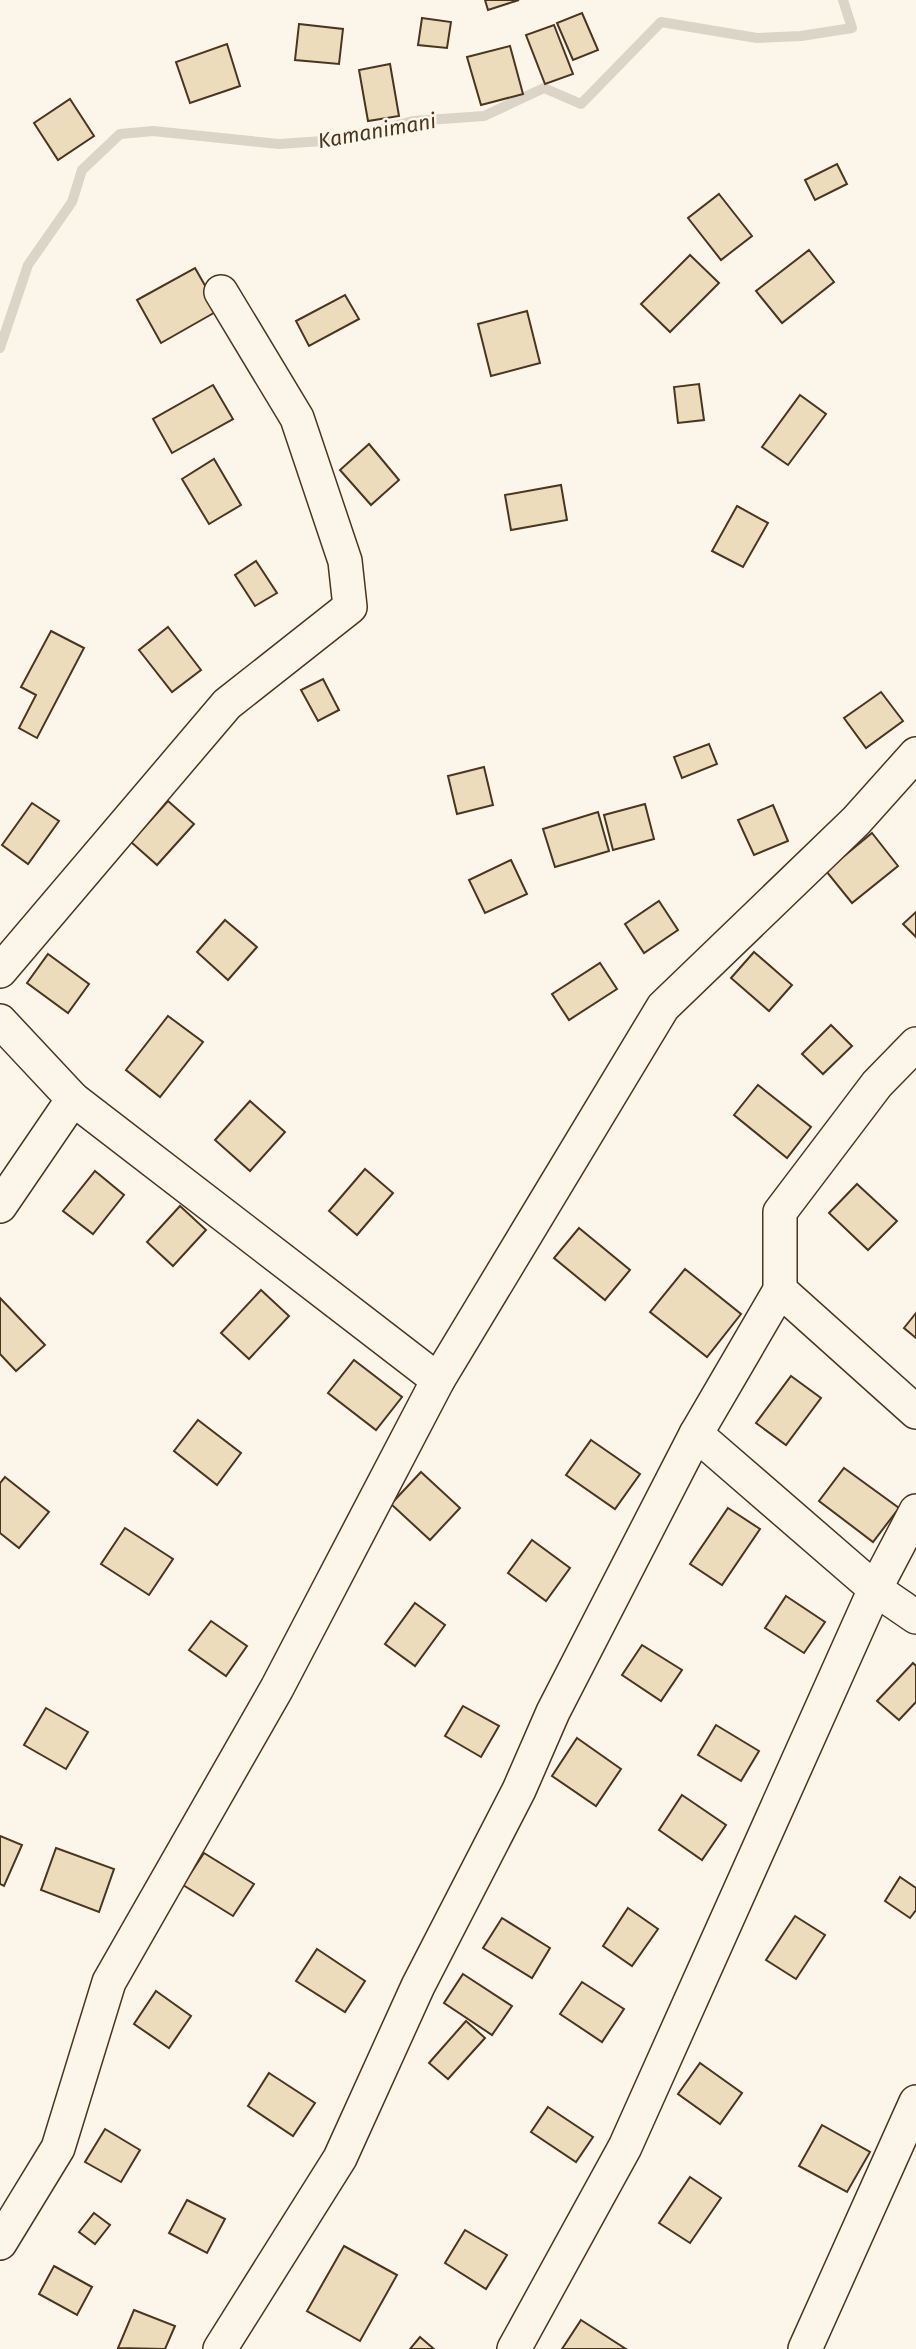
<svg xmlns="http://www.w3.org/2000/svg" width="916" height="2349" font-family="'Fira Sans',sans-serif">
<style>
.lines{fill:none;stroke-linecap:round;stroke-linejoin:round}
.stream{stroke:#dcd4c6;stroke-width:10}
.building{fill:#ecdcbc;stroke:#4a3520;stroke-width:2}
.street-casing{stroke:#4a3520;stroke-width:36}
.street{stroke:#fbf6e9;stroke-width:33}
.labels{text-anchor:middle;stroke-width:5;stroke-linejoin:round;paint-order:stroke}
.water-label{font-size:21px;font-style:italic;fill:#4a3520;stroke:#fbf6e9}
</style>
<rect width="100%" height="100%" fill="#fbf6e9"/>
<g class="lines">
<path class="stream" d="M 0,348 L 28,265 L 72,202 L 82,170 L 120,134 L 153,131 L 279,144 L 337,140 L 413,121 L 484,116 L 544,88 L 581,104 L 661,22 L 757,38 L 801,36 L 852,28 L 843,0"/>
</g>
<g class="building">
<path d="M 485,0 L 519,0 L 488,10 Z"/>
<path d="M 582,13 L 598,50 L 573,60 L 557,23 Z"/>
<path d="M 422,18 L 451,22 L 447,48 L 418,45 Z"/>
<path d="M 299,24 L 343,29 L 339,64 L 295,60 Z"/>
<path d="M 554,25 L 573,74 L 545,84 L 526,35 Z"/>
<path d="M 227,44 L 240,86 L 190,103 L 176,62 Z"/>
<path d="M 510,46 L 523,94 L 481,105 L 467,57 Z"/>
<path d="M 390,64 L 399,116 L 368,121 L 359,70 Z"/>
<path d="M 70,99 L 94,136 L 58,160 L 34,123 Z"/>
<path d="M 837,164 L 847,184 L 815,200 L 805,180 Z"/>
<path d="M 719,194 L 752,236 L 721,260 L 688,218 Z"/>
<path d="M 809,250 L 834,282 L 782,323 L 756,291 Z"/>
<path d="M 690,255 L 719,283 L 670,332 L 641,304 Z"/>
<path d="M 195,268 L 219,310 L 161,343 L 137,300 Z"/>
<path d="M 345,295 L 359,319 L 309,346 L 296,321 Z"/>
<path d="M 527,311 L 540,363 L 491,376 L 478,324 Z"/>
<path d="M 699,384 L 704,420 L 678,423 L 674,387 Z"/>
<path d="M 213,385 L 233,419 L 172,453 L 153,419 Z"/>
<path d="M 800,395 L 826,414 L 788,465 L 762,447 Z"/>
<path d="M 369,444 L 399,480 L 371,505 L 340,470 Z"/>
<path d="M 214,459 L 241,505 L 209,524 L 182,479 Z"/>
<path d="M 561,485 L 567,520 L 511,530 L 505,495 Z"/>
<path d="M 737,506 L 768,523 L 743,567 L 712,551 Z"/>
<path d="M 256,561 L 277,593 L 255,606 L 235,575 Z"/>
<path d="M 168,627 L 201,670 L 172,692 L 139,650 Z"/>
<path d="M 51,631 L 84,648 L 37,738 L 19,728 L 36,695 L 21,687 Z"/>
<path d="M 323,679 L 339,710 L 318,721 L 301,690 Z"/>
<path d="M 881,692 L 903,721 L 866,748 L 844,718 Z"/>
<path d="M 709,744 L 717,764 L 682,778 L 674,757 Z"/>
<path d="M 484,767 L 493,805 L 457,814 L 448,776 Z"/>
<path d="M 168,801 L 194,824 L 157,865 L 131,842 Z"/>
<path d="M 32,803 L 59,821 L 28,864 L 2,845 Z"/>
<path d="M 645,804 L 654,839 L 613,850 L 604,815 Z"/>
<path d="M 773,805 L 788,841 L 754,855 L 738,820 Z"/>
<path d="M 598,812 L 609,851 L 555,867 L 543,829 Z"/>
<path d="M 872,833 L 898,866 L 852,903 L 826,871 Z"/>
<path d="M 511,860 L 527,894 L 485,913 L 469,880 Z"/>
<path d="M 659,901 L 678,930 L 644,953 L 625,924 Z"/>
<path d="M 916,912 L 916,937 L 903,924 Z"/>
<path d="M 225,920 L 257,947 L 228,980 L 197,952 Z"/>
<path d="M 754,952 L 792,985 L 769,1011 L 731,978 Z"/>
<path d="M 48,954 L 89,984 L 68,1013 L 27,983 Z"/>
<path d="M 600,963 L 617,989 L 569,1020 L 552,994 Z"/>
<path d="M 168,1016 L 203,1042 L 160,1097 L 126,1070 Z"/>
<path d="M 831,1025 L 852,1046 L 823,1074 L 802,1054 Z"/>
<path d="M 758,1085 L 811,1127 L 787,1158 L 734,1115 Z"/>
<path d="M 250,1101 L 285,1132 L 250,1171 L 215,1140 Z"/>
<path d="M 365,1169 L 393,1193 L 357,1235 L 329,1211 Z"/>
<path d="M 95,1171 L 124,1195 L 93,1234 L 63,1211 Z"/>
<path d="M 857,1184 L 897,1221 L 868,1250 L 829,1213 Z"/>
<path d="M 180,1206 L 206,1230 L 173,1266 L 147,1242 Z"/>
<path d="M 579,1228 L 630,1270 L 605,1300 L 554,1258 Z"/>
<path d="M 685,1269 L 741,1314 L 707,1357 L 650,1312 Z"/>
<path d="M 261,1290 L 289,1316 L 249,1359 L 221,1333 Z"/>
<path d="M 0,1298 L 45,1345 L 16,1371 L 0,1354 Z"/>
<path d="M 916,1313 L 916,1338 L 904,1328 Z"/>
<path d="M 354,1360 L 402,1397 L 376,1430 L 328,1393 Z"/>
<path d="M 791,1376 L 821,1398 L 786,1445 L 756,1423 Z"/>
<path d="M 198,1420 L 241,1453 L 217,1485 L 174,1451 Z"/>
<path d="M 591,1440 L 640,1474 L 615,1509 L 566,1475 Z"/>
<path d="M 844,1468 L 899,1508 L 873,1542 L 819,1501 Z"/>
<path d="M 421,1472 L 460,1508 L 430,1540 L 391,1504 Z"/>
<path d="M 5,1477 L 49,1512 L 19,1548 L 0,1533 L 0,1483 Z"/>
<path d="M 728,1508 L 760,1529 L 722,1585 L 690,1564 Z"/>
<path d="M 125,1528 L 173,1559 L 149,1595 L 101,1564 Z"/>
<path d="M 532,1540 L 570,1568 L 546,1601 L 508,1573 Z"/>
<path d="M 786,1596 L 825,1622 L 804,1653 L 765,1628 Z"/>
<path d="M 415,1603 L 445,1625 L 415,1666 L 385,1644 Z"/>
<path d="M 211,1621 L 247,1646 L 226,1676 L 189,1650 Z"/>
<path d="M 642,1645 L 682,1670 L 661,1701 L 622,1675 Z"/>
<path d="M 913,1663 L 916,1666 L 916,1702 L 899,1720 L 877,1701 Z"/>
<path d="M 463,1706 L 499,1726 L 481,1757 L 445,1736 Z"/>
<path d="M 46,1708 L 88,1732 L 66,1769 L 24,1745 Z"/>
<path d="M 716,1725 L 759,1751 L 741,1781 L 698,1755 Z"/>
<path d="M 577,1738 L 621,1769 L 596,1806 L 552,1776 Z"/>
<path d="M 682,1795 L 726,1825 L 702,1860 L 659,1830 Z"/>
<path d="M 0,1836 L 22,1845 L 4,1886 L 0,1884 Z"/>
<path d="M 56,1848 L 114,1869 L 99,1912 L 41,1890 Z"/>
<path d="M 204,1853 L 254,1884 L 233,1916 L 183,1885 Z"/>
<path d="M 900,1877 L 916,1888 L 916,1910 L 910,1918 L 885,1901 Z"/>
<path d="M 628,1908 L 658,1929 L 632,1966 L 603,1946 Z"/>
<path d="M 795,1916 L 825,1935 L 796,1979 L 766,1960 Z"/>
<path d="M 502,1918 L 550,1948 L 532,1978 L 483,1948 Z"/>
<path d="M 317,1949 L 365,1981 L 345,2012 L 296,1981 Z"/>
<path d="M 463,1974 L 512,2006 L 492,2035 L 444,2003 Z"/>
<path d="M 582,1982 L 624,2009 L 602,2042 L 560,2014 Z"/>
<path d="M 156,1991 L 191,2016 L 169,2048 L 134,2024 Z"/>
<path d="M 466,2021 L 485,2038 L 448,2079 L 429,2063 Z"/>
<path d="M 700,2063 L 742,2093 L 720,2124 L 678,2094 Z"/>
<path d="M 269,2073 L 315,2103 L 293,2136 L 248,2106 Z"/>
<path d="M 548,2107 L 593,2137 L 576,2162 L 531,2132 Z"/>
<path d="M 822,2125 L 870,2152 L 847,2192 L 799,2166 Z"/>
<path d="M 105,2129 L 140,2150 L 121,2182 L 85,2162 Z"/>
<path d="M 690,2177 L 721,2198 L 690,2243 L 659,2223 Z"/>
<path d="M 187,2200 L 225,2219 L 207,2253 L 169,2233 Z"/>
<path d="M 94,2213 L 110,2225 L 95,2244 L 79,2232 Z"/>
<path d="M 465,2230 L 507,2255 L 486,2289 L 445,2263 Z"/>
<path d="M 344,2246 L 397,2275 L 360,2341 L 307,2311 Z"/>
<path d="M 54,2266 L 92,2287 L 77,2315 L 39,2294 Z"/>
<path d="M 134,2310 L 175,2326 L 165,2349 L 118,2348 Z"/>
<path d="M 581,2320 L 626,2349 L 562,2349 Z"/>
<path d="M 420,2337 L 434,2349 L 410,2349 Z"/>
</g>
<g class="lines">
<defs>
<g id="street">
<path d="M 0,971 L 227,704 L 350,607 L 345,561 L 297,418 L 221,292"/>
<path d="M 0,1021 L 73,1099 L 438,1380"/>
<path d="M 0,1206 L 73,1099"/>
<path d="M 780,1290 L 916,1412"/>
<path d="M 696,1434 L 875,1589 L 916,1617"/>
<path d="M 0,2243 L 58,2148 L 109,1982 L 277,1688 L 438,1380 L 663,1007 L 856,821 L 916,754"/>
<path d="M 220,2349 L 340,2158 L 418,1986 L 519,1790 L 553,1712 L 696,1434 L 780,1290 L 780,1212 L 877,1084 L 916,1044"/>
<path d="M 514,2349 L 625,2147 L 875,1589 L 916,1511"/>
<path d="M 805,2349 L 916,2102"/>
</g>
</defs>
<use href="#street" class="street-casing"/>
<use href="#street" class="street"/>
</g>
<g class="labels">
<g class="water-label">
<text transform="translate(377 131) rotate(-10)" y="7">Kamanimani</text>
</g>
</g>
</svg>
